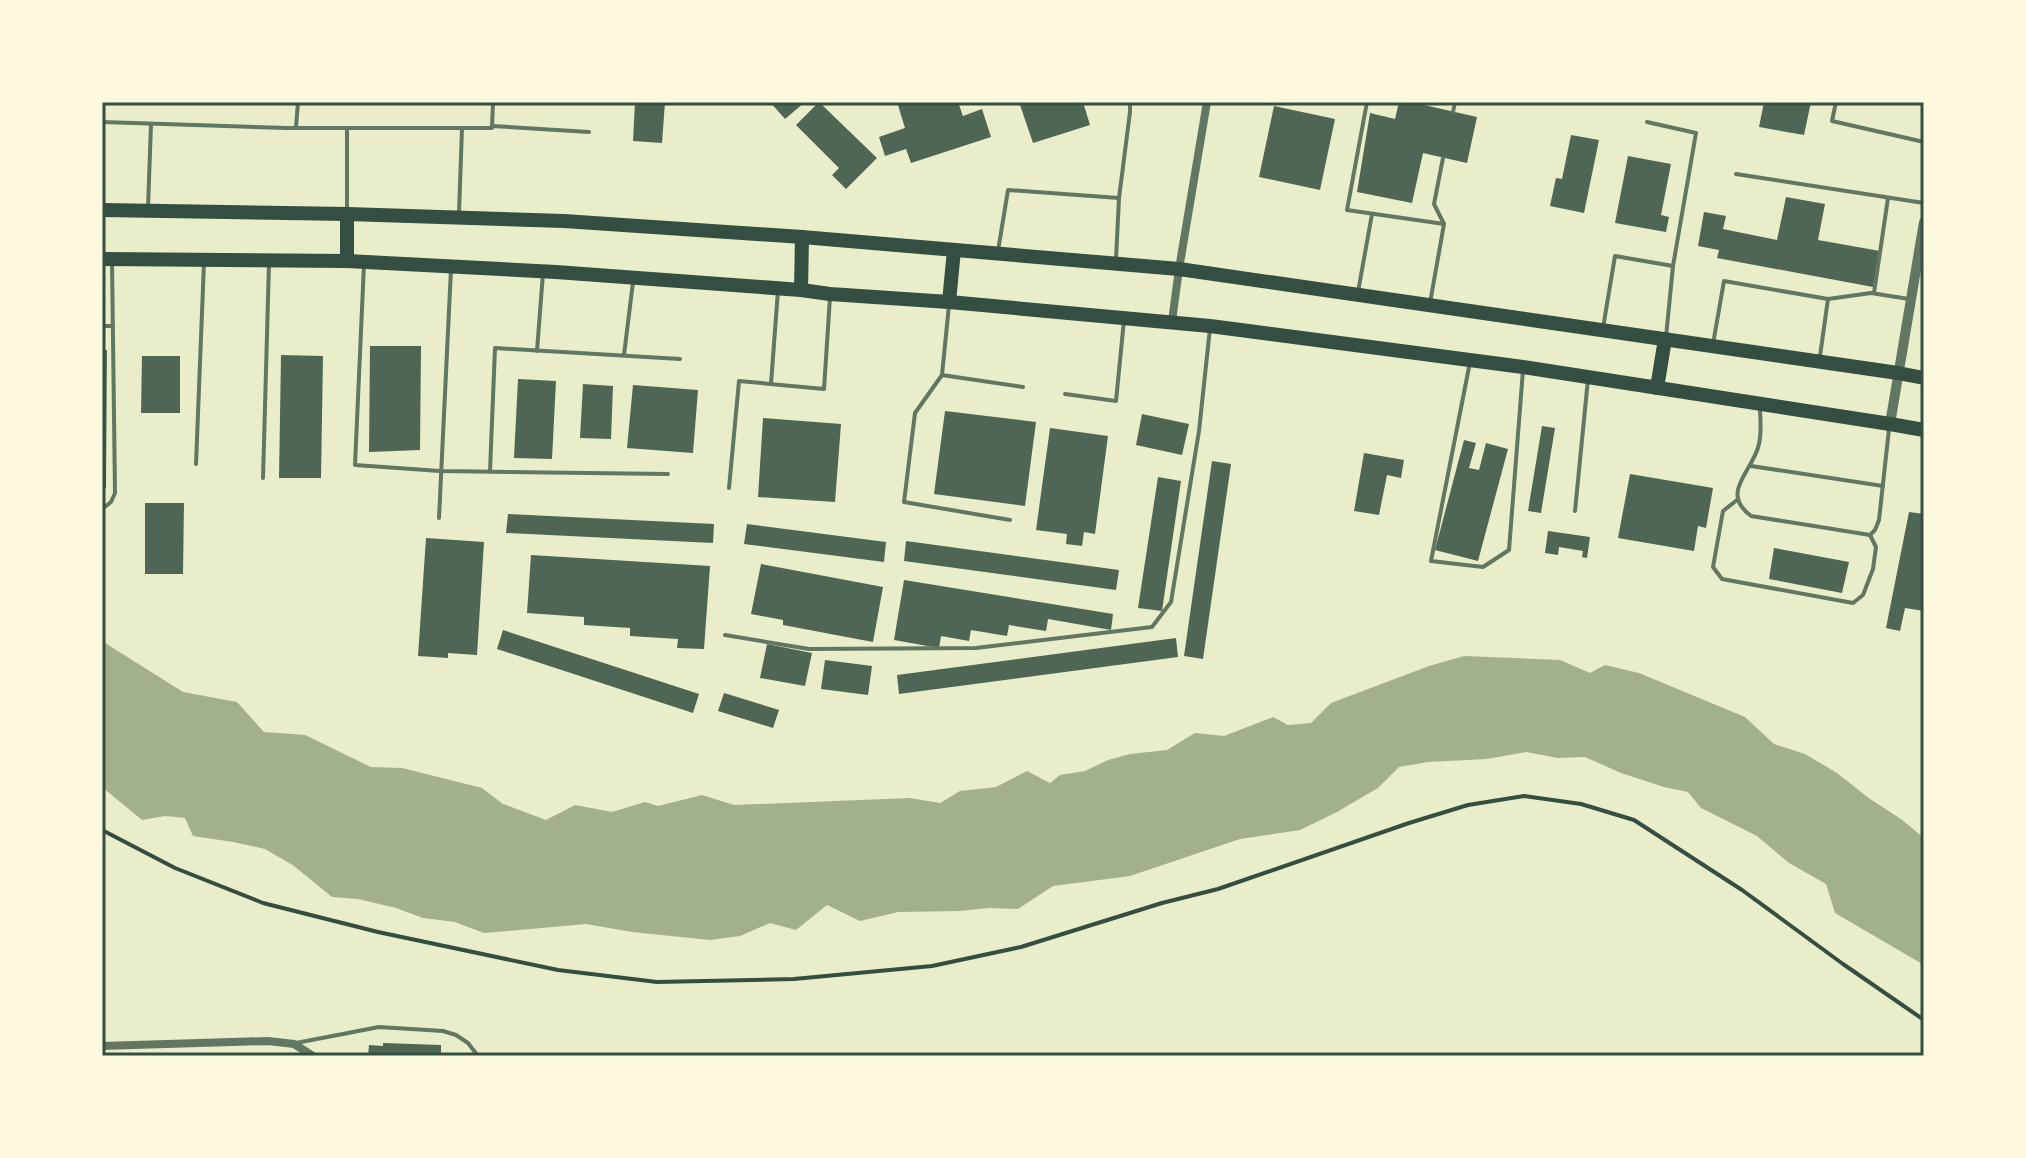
<svg xmlns="http://www.w3.org/2000/svg" width="2026" height="1158" font-family="'DM Sans',sans-serif">
<style>
.water{fill:#a3b18a}
.building{fill:#4f6655}
.lines{fill:none;stroke-linecap:round;stroke-linejoin:round}
.path{stroke:#344e41;stroke-width:4}
.service{stroke:#617663;stroke-width:4}
.minor{stroke:#617663;stroke-width:8}
.tertiary{stroke:#617663;stroke-width:10}
.primary{stroke:#344e41;stroke-width:14}
.neatline{fill:none;stroke:#344e41;stroke-width:3}
</style>
<rect width="100%" height="100%" fill="#e9edc9"/>
<path class="water" d="M 102,641 L 183,692 L 237,702 L 264,732 L 305,735 L 371,767 L 402,768 L 482,788 L 503,804 L 546,820 L 575,805 L 612,812 L 645,802 L 658,806 L 702,795 L 734,805 L 910,798 L 940,803 L 960,791 L 996,787 L 1027,771 L 1050,783 L 1060,775 L 1085,771 L 1108,760 L 1130,754 L 1167,750 L 1195,733 L 1224,736 L 1273,717 L 1288,725 L 1311,723 L 1331,703 L 1429,666 L 1464,656 L 1560,660 L 1590,673 L 1605,665 L 1639,673 L 1745,717 L 1774,744 L 1805,754 L 1837,773 L 1870,799 L 1901,819 L 1924,838 L 1924,965 L 1835,913 L 1826,884 L 1789,863 L 1757,836 L 1701,808 L 1688,792 L 1664,787 L 1621,773 L 1585,757 L 1558,758 L 1526,752 L 1487,759 L 1428,762 L 1399,767 L 1378,788 L 1337,812 L 1300,830 L 1240,839 L 1130,876 L 1053,886 L 1018,909 L 989,908 L 959,911 L 898,912 L 860,921 L 827,905 L 796,930 L 770,923 L 740,936 L 710,940 L 632,932 L 586,924 L 484,933 L 455,922 L 423,918 L 396,908 L 358,899 L 332,897 L 294,866 L 265,849 L 233,842 L 193,836 L 185,818 L 165,816 L 142,820 L 102,787 Z"/>
<g class="building">
<path d="M 635,102 L 665,102 L 662,143 L 633,141 Z"/>
<path d="M 770,102 L 805,102 L 785,119 Z"/>
<path d="M 819,102 L 877,158 L 846,189 L 832,175 L 839,168 L 796,125 Z"/>
<path d="M 897,102 L 958,102 L 963,116 L 982,109 L 991,137 L 911,163 L 906,149 L 885,156 L 879,137 L 905,128 Z"/>
<path d="M 1019,102 L 1083,102 L 1090,125 L 1033,143 Z"/>
<path d="M 1399,102 L 1411,102 L 1477,117 L 1467,163 L 1423,153 L 1412,203 L 1357,192 L 1370,113 L 1395,119 Z"/>
<path d="M 1764,102 L 1811,102 L 1804,135 L 1759,127 Z"/>
<path d="M 1274,106 L 1335,119 L 1320,190 L 1259,177 Z"/>
<path d="M 1571,135 L 1599,140 L 1584,213 L 1550,206 L 1556,178 L 1562,179 Z"/>
<path d="M 1628,156 L 1671,164 L 1661,215 L 1669,217 L 1666,232 L 1615,223 Z"/>
<path d="M 1786,197 L 1825,204 L 1818,240 L 1880,251 L 1873,287 L 1717,258 L 1719,250 L 1698,246 L 1704,212 L 1726,216 L 1723,229 L 1777,240 Z"/>
<path d="M 370,346 L 421,346 L 420,450 L 369,452 Z"/>
<path d="M 102,350 L 107,350 L 106,488 L 102,488 Z"/>
<path d="M 281,355 L 323,356 L 321,478 L 279,478 Z"/>
<path d="M 142,356 L 180,356 L 180,413 L 141,413 Z"/>
<path d="M 518,379 L 556,381 L 552,459 L 514,458 Z"/>
<path d="M 583,384 L 613,386 L 611,439 L 580,438 Z"/>
<path d="M 633,385 L 698,390 L 693,453 L 627,448 Z"/>
<path d="M 945,411 L 1036,422 L 1025,506 L 934,494 Z"/>
<path d="M 1142,414 L 1189,424 L 1182,455 L 1136,445 Z"/>
<path d="M 763,418 L 841,424 L 835,502 L 758,497 Z"/>
<path d="M 1542,426 L 1555,428 L 1541,513 L 1528,511 Z"/>
<path d="M 1050,428 L 1108,436 L 1095,534 L 1084,532 L 1082,546 L 1066,544 L 1067,534 L 1036,530 Z"/>
<path d="M 1464,440 L 1476,443 L 1469,468 L 1479,470 L 1486,443 L 1508,449 L 1478,561 L 1435,550 Z"/>
<path d="M 1364,453 L 1404,460 L 1401,478 L 1387,475 L 1379,515 L 1354,511 Z"/>
<path d="M 1212,461 L 1231,464 L 1203,659 L 1184,656 Z"/>
<path d="M 1630,474 L 1713,488 L 1706,528 L 1698,526 L 1694,551 L 1618,538 Z"/>
<path d="M 1158,477 L 1181,481 L 1162,611 L 1138,608 Z"/>
<path d="M 145,503 L 184,503 L 183,574 L 145,574 Z"/>
<path d="M 1909,512 L 1924,514 L 1924,611 L 1905,608 L 1900,631 L 1886,628 Z"/>
<path d="M 508,514 L 714,524 L 713,543 L 506,533 Z"/>
<path d="M 747,524 L 886,542 L 884,562 L 744,544 Z"/>
<path d="M 1548,531 L 1590,537 L 1587,558 L 1582,557 L 1583,551 L 1559,547 L 1558,555 L 1545,553 Z"/>
<path d="M 426,538 L 484,542 L 477,655 L 448,653 L 448,658 L 418,656 Z"/>
<path d="M 906,541 L 1119,570 L 1116,590 L 904,561 Z"/>
<path d="M 1774,548 L 1849,562 L 1842,593 L 1769,579 Z"/>
<path d="M 531,555 L 710,566 L 704,649 L 677,648 L 678,639 L 630,636 L 630,628 L 584,625 L 584,617 L 527,613 Z"/>
<path d="M 761,564 L 883,587 L 873,642 L 783,625 L 783,620 L 751,614 Z"/>
<path d="M 904,580 L 1113,614 L 1111,630 L 1048,619 L 1046,631 L 1009,625 L 1007,636 L 971,630 L 969,641 L 941,636 L 939,648 L 894,640 Z"/>
<path d="M 503,630 L 699,694 L 693,713 L 497,649 Z"/>
<path d="M 1176,638 L 1178,657 L 899,694 L 897,675 Z"/>
<path d="M 767,644 L 812,653 L 805,686 L 760,678 Z"/>
<path d="M 825,660 L 872,666 L 868,695 L 821,689 Z"/>
<path d="M 724,693 L 779,710 L 773,728 L 718,711 Z"/>
<path d="M 383,1043 L 441,1045 L 441,1056 L 368,1056 L 369,1045 L 383,1046 Z"/>
</g>
<g class="lines">
<path class="path" d="M 102,830 L 175,868 L 263,903 L 378,932 L 558,970 L 657,982 L 794,979 L 932,966 L 1021,947 L 1162,903 L 1218,889 L 1409,823 L 1468,805 L 1524,796 L 1581,804 L 1634,820 L 1742,890 L 1843,964 L 1924,1020"/>
<g class="service">
<path d="M 1367,102 L 1347,210 L 1444,224"/>
<path d="M 1726,102 L 1729,103"/>
<path d="M 1836,102 L 1832,121 L 1924,142"/>
<path d="M 1453,112 L 1455,102"/>
<path d="M 102,122 L 287,128 L 492,128 L 493,102"/>
<path d="M 1647,122 L 1696,133 L 1673,266"/>
<path d="M 492,126 L 589,132"/>
<path d="M 296,127 L 298,102"/>
<path d="M 1736,174 L 1924,203"/>
<path d="M 148,208 L 151,124"/>
<path d="M 347,209 L 347,128"/>
<path d="M 459,213 L 462,128"/>
<path d="M 998,251 L 1008,190 L 1119,198"/>
<path d="M 1116,259 L 1119,198 L 1130,112 L 1130,102"/>
<path d="M 364,264 L 355,465 L 440,471 L 668,474"/>
<path d="M 1358,292 L 1372,214"/>
<path d="M 1874,293 L 1888,198"/>
<path d="M 1430,303 L 1444,224 L 1434,204 L 1443,158"/>
<path d="M 949,305 L 942,375 L 1023,387"/>
<path d="M 102,326 L 113,326"/>
<path d="M 1603,328 L 1615,256 L 1673,266 L 1666,337"/>
<path d="M 1713,344 L 1724,281 L 1828,299 L 1871,293 L 1909,299"/>
<path d="M 537,351 L 543,273"/>
<path d="M 624,355 L 633,282"/>
<path d="M 1820,356 L 1828,299"/>
<path d="M 1470,362 L 1431,561 L 1483,567 L 1509,550 L 1523,370"/>
<path d="M 942,375 L 915,413 L 904,502 L 1010,520"/>
<path d="M 771,384 L 778,290"/>
<path d="M 1065,394 L 1116,401 L 1124,320"/>
<path d="M 1760,406 C 1760,418 1762,432 1759,444 C 1753,472 1719,492 1751,516 L 1870,535"/>
<path d="M 196,464 L 204,262"/>
<path d="M 1751,466 L 1883,486"/>
<path d="M 490,471 L 495,348 L 680,359"/>
<path d="M 263,478 L 269,263"/>
<path d="M 729,488 L 739,381 L 824,389 L 830,297"/>
<path d="M 1737,500 L 1723,511 L 1713,567 L 1722,579 L 1853,603 L 1863,595 L 1873,569 L 1876,547 L 1870,535"/>
<path d="M 102,509 L 111,502 L 115,493 L 112,261"/>
<path d="M 1575,511 L 1588,379"/>
<path d="M 439,518 L 451,269"/>
<path d="M 1870,535 L 1875,530 L 1879,520 L 1889,429"/>
<path d="M 725,635 L 809,649 L 976,648 L 1152,627 L 1171,602 L 1199,431 L 1210,328"/>
<path d="M 296,1043 L 379,1027 L 443,1031 L 456,1035 L 468,1043 L 478,1056"/>
</g>
<g class="minor">
<path d="M 1172,321 L 1179,269 L 1207,102"/>
<path d="M 102,1046 L 268,1041 L 294,1044 L 313,1056"/>
</g>
<path class="tertiary" d="M 1890,424 L 1924,222"/>
<g class="primary">
<path d="M 102,210 L 347,214 L 564,221 L 802,237 L 1179,269 L 1898,373 L 1924,378"/>
<path d="M 347,214 L 347,261"/>
<path d="M 102,259 L 347,261 L 556,272 L 801,290 L 830,294 L 949,302 L 1210,326 L 1523,367 L 1890,424 L 1924,430"/>
<path d="M 801,290 L 802,237"/>
<path d="M 949,302 L 954,250"/>
<path d="M 1657,388 L 1665,339"/>
</g>
</g>
<rect width="2026" height="1158" fill="none" stroke="#fefae0" stroke-width="208"/>
<rect x="104" y="104" width="1818" height="950" class="neatline"/>
</svg>
